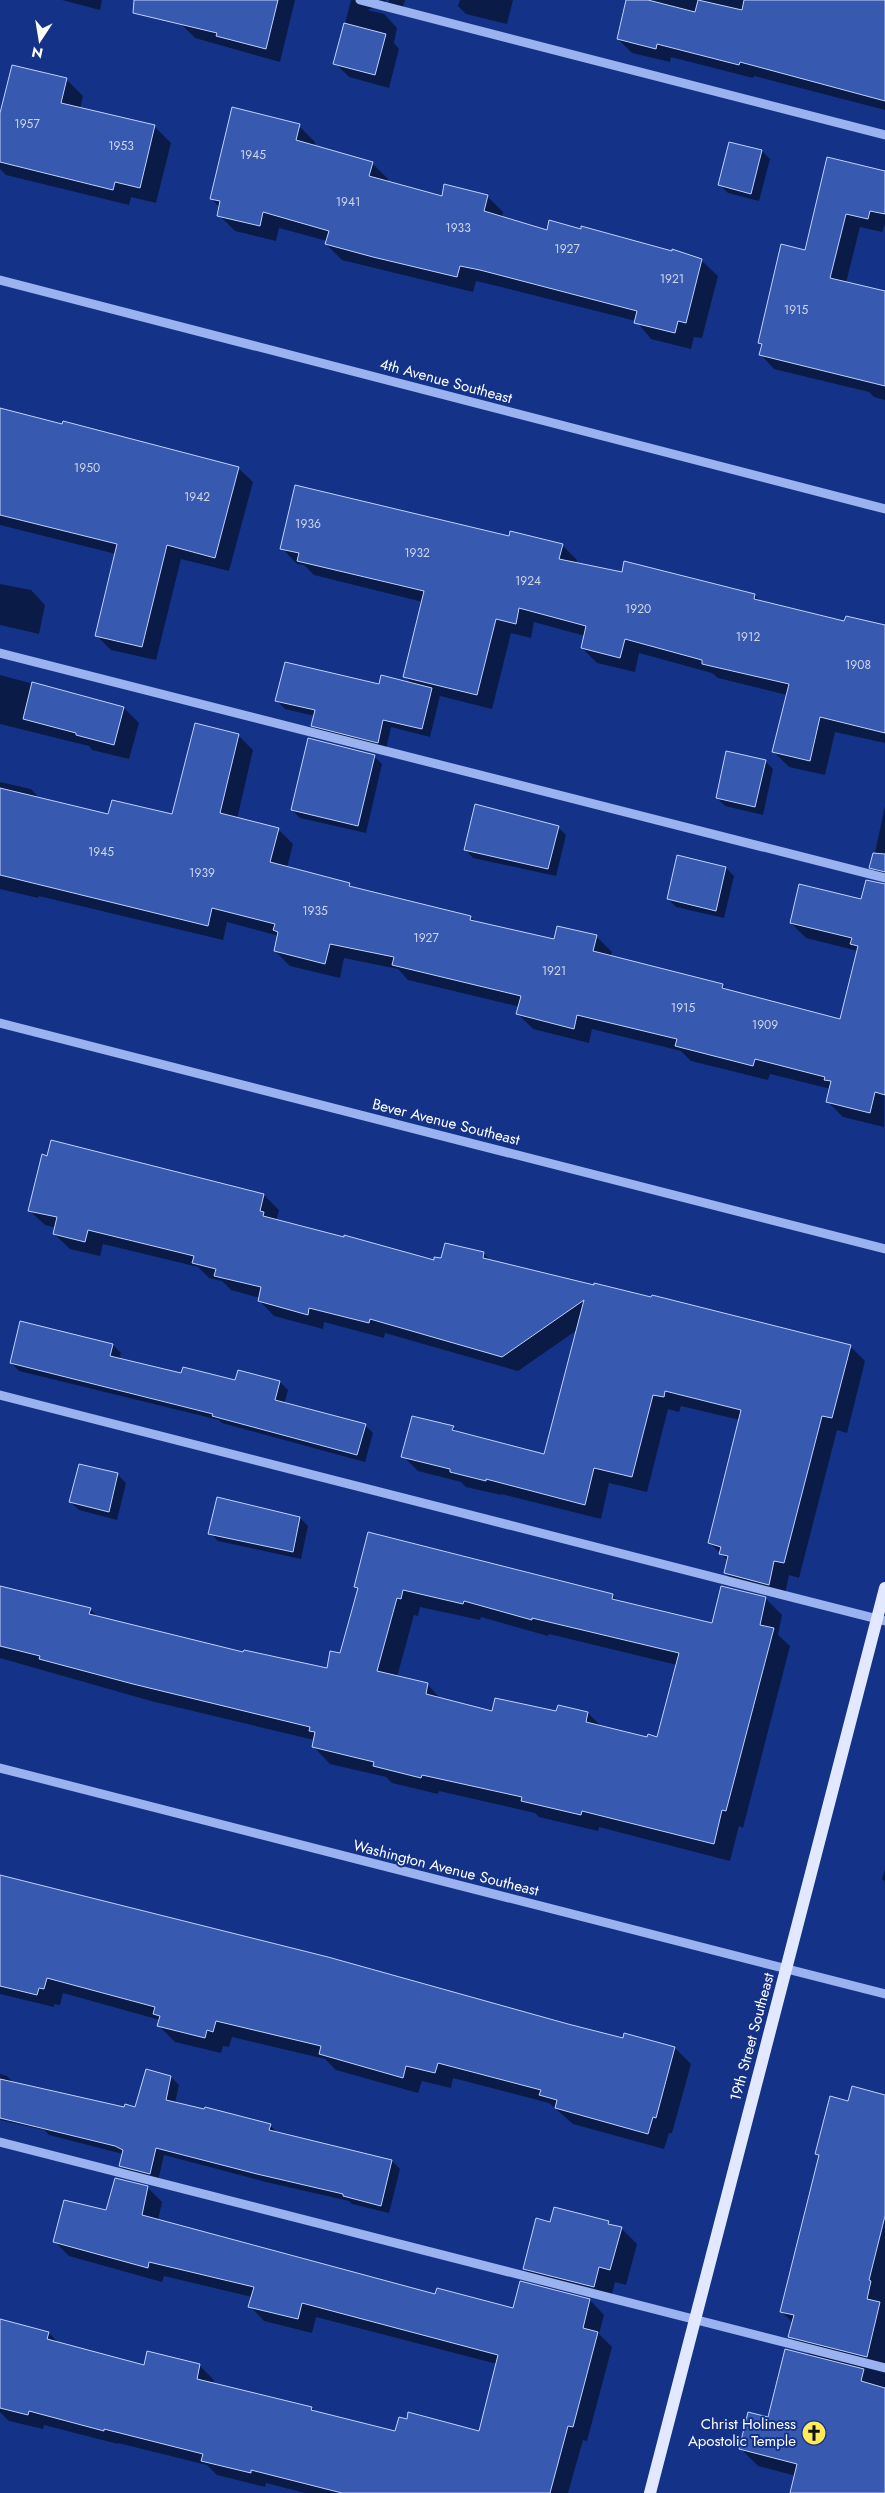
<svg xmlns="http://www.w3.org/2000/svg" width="885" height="2493" font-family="Jost,sans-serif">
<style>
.shadow{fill:#0007;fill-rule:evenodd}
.building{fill:#3859b0;stroke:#c0d1fb;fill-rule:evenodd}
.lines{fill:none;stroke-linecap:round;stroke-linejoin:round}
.minor{stroke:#9ab2ef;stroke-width:9}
.major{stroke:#e2e8ff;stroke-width:12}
.labels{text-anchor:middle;stroke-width:4;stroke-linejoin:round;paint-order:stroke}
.number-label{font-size:12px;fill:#cdd6eb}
.street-label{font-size:15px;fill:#fff;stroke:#143388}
.poi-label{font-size:15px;fill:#fff;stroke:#143388;text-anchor:end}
</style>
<rect width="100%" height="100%" fill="#143388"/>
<g class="shadow">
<path d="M 62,0 L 102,0 L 100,10 Z"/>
<path d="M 186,0 L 295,0 L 280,62 L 195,38 L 181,24 Z"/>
<path d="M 351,0 L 386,0 L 385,6 L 387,7 L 389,0 L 405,0 L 401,14 L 376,7 L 367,10 L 384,14 L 397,28 L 394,43 L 399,49 L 389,88 L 349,77 L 335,63 Z"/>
<path d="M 460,0 L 513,0 L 507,24 L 466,14 L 458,6 Z"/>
<path d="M 628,0 L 885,0 L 885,110 L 754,76 L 753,78 L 671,57 L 670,62 L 632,53 L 618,39 Z"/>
<path d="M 67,80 L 83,96 L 80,109 L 155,127 L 171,143 L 156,203 L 131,197 L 129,205 L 6,175 L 0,169 L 0,119 Z"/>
<path d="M 299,126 L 315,142 L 314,147 L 372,163 L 388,179 L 387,183 L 443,198 L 487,196 L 503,212 L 502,218 L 548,231 L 701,260 L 718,276 L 702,338 L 694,337 L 691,349 L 651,339 L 636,321 L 497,286 L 476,281 L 473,292 L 342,260 L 326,244 L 327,241 L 279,228 L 276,241 L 235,231 L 219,215 L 220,208 L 212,199 Z"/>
<path d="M 762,151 L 770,159 L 759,201 L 728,193 L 720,185 Z"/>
<path d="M 885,173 L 885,224 L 882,232 L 860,227 L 846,283 L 885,293 L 885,400 L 874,397 L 869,392 L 774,369 L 761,355 L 763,347 L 759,343 L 806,252 Z"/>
<path d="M 0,409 L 238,468 L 253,482 L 229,571 L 181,559 L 156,660 L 111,650 L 97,636 L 116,554 L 0,525 Z"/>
<path d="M 510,537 L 562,545 L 577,560 L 576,564 L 754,595 L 762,602 L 845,622 L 885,627 L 885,743 L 835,732 L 825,775 L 789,767 L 774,752 L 787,695 L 718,678 L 712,673 L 639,653 L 635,672 L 597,663 L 582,648 L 585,636 L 534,622 L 531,638 L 511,633 L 492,709 L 440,696 L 430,737 L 391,727 L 386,750 L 320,733 L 312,725 L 315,716 L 285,709 L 277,701 L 380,685 L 413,685 L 404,676 L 423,602 L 314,575 L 304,565 L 297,564 L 282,548 Z"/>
<path d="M 0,584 L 31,590 L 45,605 L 39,634 L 0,625 Z"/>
<path d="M 0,675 L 124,708 L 139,723 L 129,759 L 92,750 L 89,746 L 0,724 Z"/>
<path d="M 238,735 L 253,750 L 237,819 L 278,829 L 293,844 L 287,868 L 349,884 L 353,888 L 470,917 L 476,922 L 555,940 L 558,927 L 597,937 L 612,952 L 610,957 L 722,985 L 729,991 L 841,1020 L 858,951 L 806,938 L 791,923 L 865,902 L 885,885 L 884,1127 L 843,1117 L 828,1102 L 831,1089 L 770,1074 L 768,1080 L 691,1061 L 681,1051 L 592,1029 L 589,1043 L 533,1029 L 518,1014 L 520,1007 L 408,980 L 398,969 L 344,958 L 340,978 L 290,966 L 275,951 L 279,936 L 227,922 L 223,940 L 39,896 L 38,898 L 0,889 L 0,782 L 31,789 L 40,799 L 109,815 L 173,815 Z"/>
<path d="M 374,756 L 382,764 L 366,833 L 300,818 L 292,810 Z"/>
<path d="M 765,761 L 773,769 L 763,815 L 725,806 L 717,798 Z"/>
<path d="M 885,806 L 885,881 L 872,867 Z"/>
<path d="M 558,827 L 566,835 L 556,876 L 473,858 L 465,849 Z"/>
<path d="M 726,868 L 734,876 L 724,918 L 676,907 L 668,899 Z"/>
<path d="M 264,1195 L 279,1210 L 276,1221 L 434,1261 L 484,1254 L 491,1261 L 850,1346 L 865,1361 L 847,1433 L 837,1430 L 799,1578 L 789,1575 L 784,1599 L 741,1588 L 725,1573 L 728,1561 L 709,1542 L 740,1420 L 681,1406 L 679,1412 L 668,1409 L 647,1492 L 609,1483 L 601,1519 L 501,1494 L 501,1495 L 466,1487 L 461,1482 L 418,1471 L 403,1456 L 453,1427 L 459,1434 L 545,1455 L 577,1330 L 518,1371 L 385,1333 L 384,1338 L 324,1322 L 323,1329 L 274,1316 L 259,1300 L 260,1298 L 231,1290 L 222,1281 L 209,1278 L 198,1267 L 103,1244 L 100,1256 L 70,1249 L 54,1234 L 56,1228 L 45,1225 L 29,1210 Z"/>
<path d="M 113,1345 L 121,1353 L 119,1359 L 182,1375 L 236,1382 L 239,1372 L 280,1382 L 288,1390 L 284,1404 L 365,1425 L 373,1433 L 365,1462 L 222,1423 L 219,1420 L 19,1371 L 11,1363 Z"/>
<path d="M 80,1465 L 118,1475 L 126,1483 L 117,1520 L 79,1510 L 70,1502 Z"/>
<path d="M 218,1499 L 300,1518 L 308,1526 L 301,1559 L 218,1541 L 210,1533 Z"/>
<path d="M 0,1587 L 90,1609 L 98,1617 L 244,1653 L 328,1670 L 341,1655 L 359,1590 L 355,1587 L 612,1595 L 619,1602 L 713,1624 L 765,1598 L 782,1615 L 778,1635 L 790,1646 L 743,1828 L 739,1826 L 730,1861 L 599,1827 L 598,1831 L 539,1817 L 535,1813 L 439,1791 L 438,1794 L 392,1783 L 386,1777 L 330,1764 L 313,1746 L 314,1740 L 151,1701 L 0,1658 ZM 420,1607 L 480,1620 L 481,1617 L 548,1636 L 549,1634 L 677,1665 L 658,1738 L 648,1738 L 602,1727 L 588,1713 L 492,1712 L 442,1700 L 427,1684 L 397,1677 L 414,1615 L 418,1616 Z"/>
<path d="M 885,1869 L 885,1882 L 882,1879 Z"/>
<path d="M 0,1876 L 568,2025 L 624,2039 L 675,2048 L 691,2064 L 672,2133 L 669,2133 L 664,2149 L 573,2124 L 549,2103 L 453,2078 L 451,2088 L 422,2081 L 418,2093 L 336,2070 L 325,2059 L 232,2037 L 229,2047 L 223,2046 L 221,2053 L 175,2042 L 159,2026 L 160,2020 L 63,1993 L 60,2005 L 54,2004 L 54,2007 L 0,1994 Z"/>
<path d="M 0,2074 L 7,2076 L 14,2083 L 125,2109 L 136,2108 L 171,2077 L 179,2085 L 175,2103 L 270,2125 L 278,2134 L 392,2161 L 400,2169 L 389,2213 L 352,2204 L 349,2201 L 266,2182 L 164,2155 L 158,2181 L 128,2174 L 120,2166 L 123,2154 L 49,2135 L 44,2130 L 0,2120 Z"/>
<path d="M 853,2088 L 885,2095 L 885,2493 L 794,2493 L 796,2476 L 758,2466 L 740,2448 L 769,2418 L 810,2356 L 790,2336 L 793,2323 L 781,2311 L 820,2157 L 817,2154 L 849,2102 Z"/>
<path d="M 147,2187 L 162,2202 L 158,2220 L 436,2295 L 514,2310 L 521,2283 L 590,2300 L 604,2315 L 599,2334 L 612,2347 L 587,2441 L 583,2440 L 568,2493 L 305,2493 L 266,2483 L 265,2487 L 217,2475 L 207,2465 L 118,2443 L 118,2444 L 44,2425 L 43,2429 L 9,2421 L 0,2412 L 0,2321 L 49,2333 L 60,2344 L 145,2367 L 155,2354 L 200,2366 L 214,2380 L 213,2384 L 312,2408 L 316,2412 L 396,2433 L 480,2433 L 497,2364 L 316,2317 L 312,2333 L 264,2321 L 250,2306 L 252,2297 L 164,2276 L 162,2282 L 69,2256 L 55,2242 Z"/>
<path d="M 608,2222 L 612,2226 L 621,2228 L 637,2244 L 626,2285 L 615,2282 L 610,2302 L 540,2285 L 524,2269 Z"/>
</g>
<g class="building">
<path d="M 134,0 L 278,0 L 266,49 L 216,36 L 217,33 L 133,13 Z"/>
<path d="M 626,0 L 648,0 L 695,12 L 698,0 L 742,10 L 744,0 L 885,0 L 885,101 L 740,62 L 739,65 L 657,44 L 656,49 L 617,39 Z"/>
<path d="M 344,23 L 386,34 L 375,75 L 333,64 Z"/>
<path d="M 12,65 L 67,78 L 61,103 L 155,125 L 140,188 L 115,182 L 113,190 L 0,162 L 0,113 Z"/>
<path d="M 232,107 L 300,124 L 296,140 L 373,162 L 369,176 L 442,196 L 444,184 L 488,195 L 484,211 L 547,230 L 549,220 L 581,229 L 581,226 L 672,251 L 672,249 L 702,259 L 686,323 L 678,321 L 675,333 L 634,323 L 637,311 L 480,270 L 460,266 L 457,277 L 373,257 L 325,244 L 329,231 L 263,212 L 260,226 L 217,216 L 220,201 L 210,199 Z"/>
<path d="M 729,142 L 762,150 L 751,194 L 718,185 Z"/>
<path d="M 827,157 L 885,171 L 885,214 L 870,211 L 868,219 L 846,214 L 830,278 L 885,291 L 885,386 L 759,355 L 762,344 L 758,343 L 781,244 L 805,250 Z"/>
<path d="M 0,408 L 62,424 L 63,421 L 239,467 L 215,558 L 167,545 L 142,647 L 95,636 L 117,544 L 0,515 Z"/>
<path d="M 295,485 L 509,536 L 510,531 L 563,544 L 559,559 L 622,572 L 624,561 L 755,594 L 754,599 L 844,621 L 846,616 L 885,625 L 885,733 L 820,717 L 810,761 L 772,752 L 789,684 L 702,664 L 702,660 L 625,639 L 620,658 L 581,648 L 586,626 L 519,608 L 516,624 L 496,619 L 477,695 L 403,677 L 424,591 L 297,561 L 299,553 L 280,549 Z"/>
<path d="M 285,662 L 379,684 L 381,675 L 432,688 L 422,729 L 383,720 L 378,743 L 311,726 L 315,710 L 275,701 Z"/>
<path d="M 32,682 L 124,707 L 114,745 L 76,735 L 76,733 L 23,719 Z"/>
<path d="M 195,723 L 239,734 L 220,813 L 279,828 L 270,862 L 350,883 L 349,886 L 471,916 L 470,920 L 554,939 L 557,926 L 597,935 L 593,951 L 723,984 L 722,988 L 840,1019 L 858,946 L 850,944 L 852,938 L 790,923 L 799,884 L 861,899 L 866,880 L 885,884 L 885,1095 L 875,1092 L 870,1113 L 826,1102 L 831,1081 L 824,1080 L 825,1077 L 755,1059 L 753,1066 L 675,1046 L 677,1039 L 577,1015 L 574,1029 L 516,1014 L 521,996 L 392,965 L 394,957 L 330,944 L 325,964 L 274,951 L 278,932 L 273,930 L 275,924 L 212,908 L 208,926 L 0,875 L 0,788 L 108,814 L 112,800 L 172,814 Z"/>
<path d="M 308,738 L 375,755 L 358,826 L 291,810 Z"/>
<path d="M 726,751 L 766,760 L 755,807 L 716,798 Z"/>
<path d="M 475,804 L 559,826 L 548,869 L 464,850 Z"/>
<path d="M 873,853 L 885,854 L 885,872 L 869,868 Z"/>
<path d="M 677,855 L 726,867 L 716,911 L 667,899 Z"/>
<path d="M 51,1140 L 264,1194 L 260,1211 L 264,1212 L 263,1216 L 344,1237 L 344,1235 L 434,1260 L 434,1257 L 441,1258 L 445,1243 L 484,1252 L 483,1258 L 594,1285 L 594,1283 L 651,1297 L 652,1295 L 851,1345 L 832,1418 L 822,1416 L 784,1563 L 774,1561 L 769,1585 L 724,1573 L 728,1556 L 719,1554 L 721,1547 L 708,1543 L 741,1410 L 665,1391 L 664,1397 L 653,1395 L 632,1477 L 594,1468 L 585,1505 L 486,1479 L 486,1481 L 450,1472 L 450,1469 L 401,1457 L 412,1416 L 454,1426 L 452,1430 L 544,1454 L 584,1300 L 502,1357 L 370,1319 L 369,1323 L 309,1308 L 308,1315 L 258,1301 L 261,1287 L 214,1276 L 216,1269 L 192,1263 L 194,1256 L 88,1230 L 85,1242 L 53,1234 L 57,1217 L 28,1211 L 42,1154 L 47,1156 Z"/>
<path d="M 20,1321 L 113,1344 L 110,1356 L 181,1373 L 183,1367 L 235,1380 L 238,1370 L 280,1381 L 275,1400 L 366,1424 L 357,1455 L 212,1416 L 213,1414 L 10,1363 Z"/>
<path d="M 79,1464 L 118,1473 L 109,1512 L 69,1502 Z"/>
<path d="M 217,1497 L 300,1517 L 293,1552 L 208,1534 Z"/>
<path d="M 368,1532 L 613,1594 L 612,1599 L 712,1623 L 721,1586 L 766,1597 L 760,1625 L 774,1628 L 726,1811 L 722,1810 L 714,1844 L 582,1811 L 581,1815 L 521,1801 L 522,1797 L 422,1775 L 421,1778 L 373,1766 L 374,1762 L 312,1747 L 315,1732 L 309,1731 L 310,1727 L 133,1684 L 39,1659 L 40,1656 L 0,1646 L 0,1586 L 91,1608 L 89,1614 L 243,1652 L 244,1650 L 327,1668 L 330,1651 L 340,1653 L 358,1588 L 354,1587 ZM 403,1590 L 463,1604 L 464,1601 L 532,1620 L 532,1618 L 679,1653 L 657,1737 L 648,1734 L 647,1737 L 586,1722 L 588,1712 L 558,1705 L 556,1711 L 495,1698 L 492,1711 L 426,1694 L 428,1683 L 377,1671 L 397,1598 L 401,1599 Z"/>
<path d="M 0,1875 L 328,1957 L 568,2024 L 623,2038 L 624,2033 L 675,2047 L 656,2118 L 653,2117 L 648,2134 L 555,2108 L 557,2100 L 539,2095 L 541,2090 L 438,2063 L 435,2073 L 406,2066 L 403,2078 L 319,2054 L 321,2046 L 216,2021 L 213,2032 L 207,2030 L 205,2038 L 157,2026 L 160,2016 L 153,2014 L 155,2007 L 47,1978 L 44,1989 L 39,1988 L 37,1995 L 0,1986 Z"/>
<path d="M 146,2069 L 171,2076 L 166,2100 L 204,2109 L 205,2107 L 271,2124 L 269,2130 L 392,2160 L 381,2206 L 343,2196 L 343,2194 L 257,2174 L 156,2148 L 150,2174 L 119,2166 L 123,2150 L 115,2146 L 0,2118 L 0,2079 L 124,2107 L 125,2104 L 135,2107 Z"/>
<path d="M 852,2086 L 885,2095 L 885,2216 L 869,2280 L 871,2281 L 867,2299 L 880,2302 L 867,2357 L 788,2337 L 794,2315 L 780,2312 L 819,2155 L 815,2154 L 830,2096 L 848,2101 Z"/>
<path d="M 115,2178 L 148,2186 L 142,2215 L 435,2294 L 437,2288 L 513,2308 L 520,2281 L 590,2299 L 583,2328 L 598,2332 L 573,2427 L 568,2426 L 550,2493 L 342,2493 L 251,2470 L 251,2473 L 201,2461 L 203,2454 L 104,2429 L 104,2431 L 29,2411 L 28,2415 L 0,2408 L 0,2319 L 49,2332 L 47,2339 L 144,2365 L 147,2351 L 200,2364 L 197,2379 L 312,2407 L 311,2410 L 395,2431 L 399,2417 L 407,2419 L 408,2412 L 479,2431 L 498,2355 L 302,2303 L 298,2319 L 248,2307 L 254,2287 L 149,2262 L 148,2268 L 53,2242 L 64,2200 L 106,2210 Z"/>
<path d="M 554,2207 L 609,2221 L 608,2224 L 622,2227 L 610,2270 L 599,2267 L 594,2287 L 523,2269 L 536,2218 L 550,2222 Z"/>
<path d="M 785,2349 L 864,2369 L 861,2381 L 885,2388 L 885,2493 L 790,2493 L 797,2464 L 739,2449 L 748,2412 L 768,2417 Z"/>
</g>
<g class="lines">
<g class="minor">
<path d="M 360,0 L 885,135"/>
<path d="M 0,280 L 885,509"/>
<path d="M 0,653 L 885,878"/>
<path d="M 0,1023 L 885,1249"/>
<path d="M 0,1395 L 885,1621"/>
<path d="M 0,1768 L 885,1994"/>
<path d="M 0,2142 L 885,2368"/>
</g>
<path class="major" d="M 650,2493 L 885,1588"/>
</g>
<defs>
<symbol id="church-disc" viewBox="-11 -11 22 22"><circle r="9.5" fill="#ffea58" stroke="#143388"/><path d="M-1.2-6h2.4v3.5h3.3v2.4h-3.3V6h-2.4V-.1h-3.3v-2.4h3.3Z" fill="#111"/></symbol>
</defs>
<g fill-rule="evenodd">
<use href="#church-disc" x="800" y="2419" width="28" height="28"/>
</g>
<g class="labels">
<g class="number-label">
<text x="27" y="128">1957</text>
<text x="121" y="150">1953</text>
<text x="253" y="159">1945</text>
<text x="348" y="206">1941</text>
<text x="458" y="232">1933</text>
<text x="567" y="253">1927</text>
<text x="672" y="283">1921</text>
<text x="796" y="314">1915</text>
<text x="87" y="472">1950</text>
<text x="197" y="501">1942</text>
<text x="308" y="528">1936</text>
<text x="417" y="557">1932</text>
<text x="528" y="585">1924</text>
<text x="638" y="613">1920</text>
<text x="748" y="641">1912</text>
<text x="858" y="669">1908</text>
<text x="101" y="856">1945</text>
<text x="202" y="877">1939</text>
<text x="315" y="915">1935</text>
<text x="426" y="942">1927</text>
<text x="554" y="975">1921</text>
<text x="683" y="1012">1915</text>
<text x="765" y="1029">1909</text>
</g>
<g class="street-label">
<text transform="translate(446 381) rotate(15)" y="5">4th Avenue Southeast</text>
<text transform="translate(446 1122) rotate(14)" y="5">Bever Avenue Southeast</text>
<text transform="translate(446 1868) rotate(14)" y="5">Washington Avenue Southeast</text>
<text transform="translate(752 2037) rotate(-75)" y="5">19th Street Southeast</text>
</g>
<g class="poi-label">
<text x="796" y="2429">Christ Holiness<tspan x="796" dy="17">Apostolic Temple</tspan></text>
</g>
</g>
<g transform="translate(40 40) rotate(192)" stroke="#143388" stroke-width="4" paint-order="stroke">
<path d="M0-4L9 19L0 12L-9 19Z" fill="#ffffff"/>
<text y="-8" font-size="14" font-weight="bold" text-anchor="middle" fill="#ffffff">N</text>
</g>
</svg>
